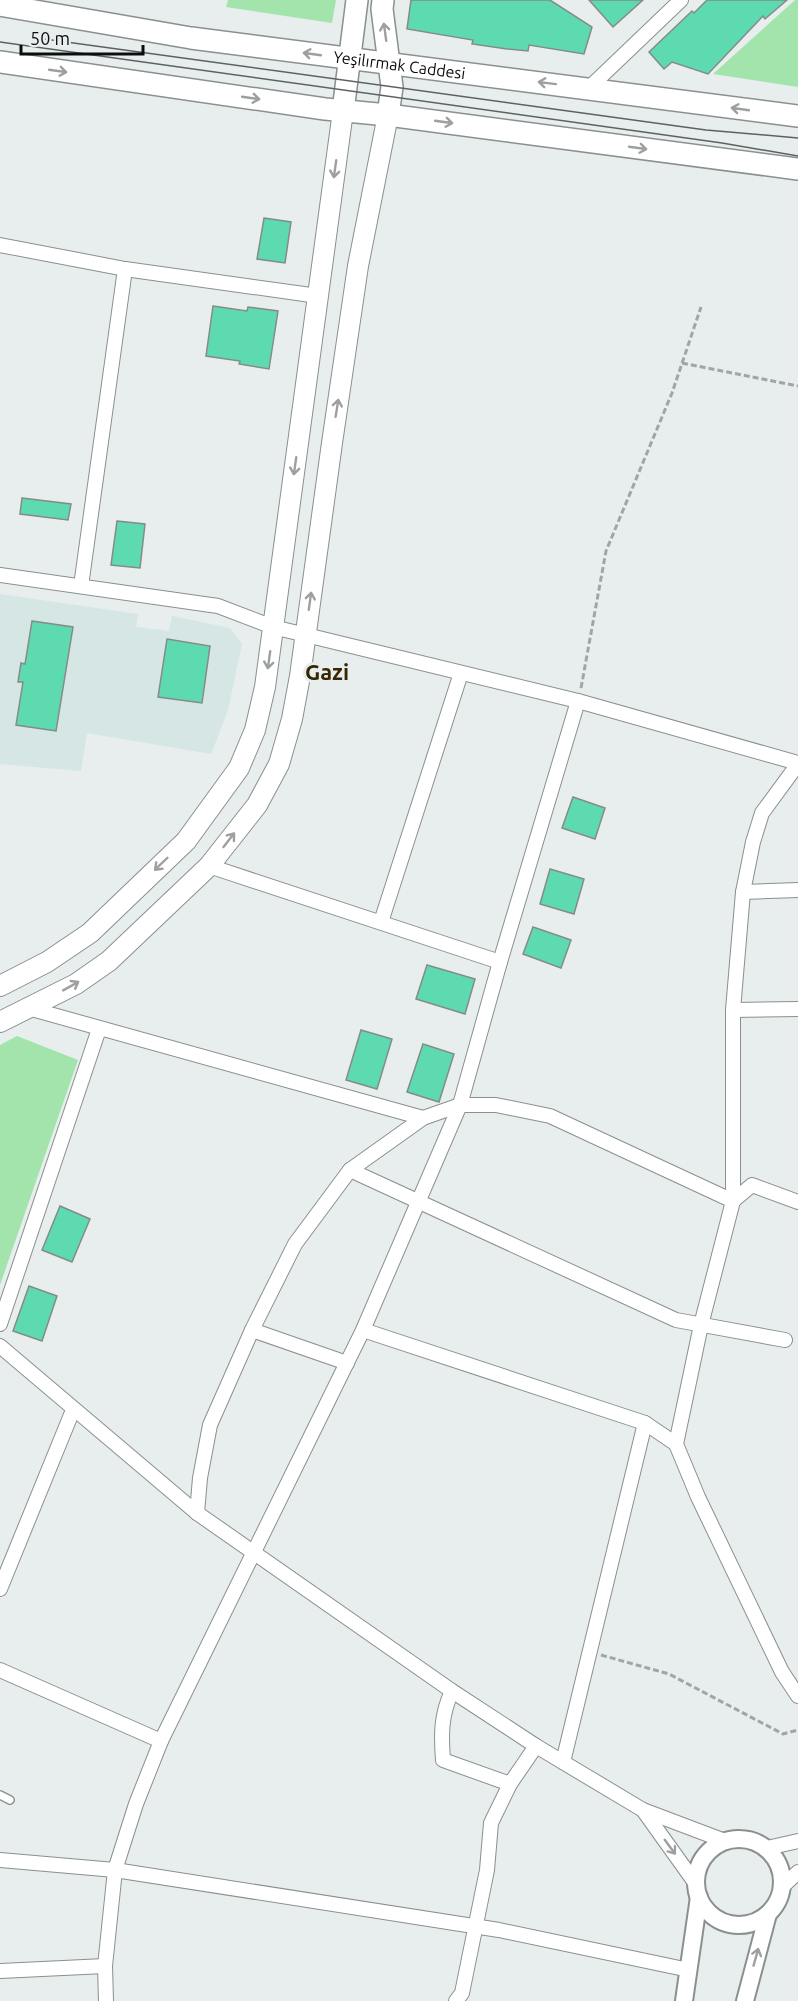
<svg xmlns="http://www.w3.org/2000/svg" width="798" height="2001" font-family="Ubuntu,sans-serif">
<style>
.built{fill:#d5e6e4}
.green{fill:#a2e4ab}
.building{fill:#5edab1;stroke:#858b88;stroke-width:1.5}
.lines{fill:none;stroke-linecap:round;stroke-linejoin:round}
.service-casing{stroke:#89908f;stroke-width:10}
.minor-casing{stroke:#89908f;stroke-width:16}
.tertiary-casing{stroke:#89908f;stroke-width:20}
.secondary-casing{stroke:#89908f;stroke-width:22}
.primary-casing{stroke:#89908f;stroke-width:24}
.path{stroke:#a0a6a5;stroke-width:3;stroke-dasharray:6 3;stroke-linecap:butt}
.service{stroke:#fff;stroke-width:7}
.minor{stroke:#fff;stroke-width:14}
.tertiary{stroke:#fff;stroke-width:16}
.secondary{stroke:#fff;stroke-width:20}
.primary{stroke:#fff;stroke-width:21}
.tram{stroke:#5d6161;stroke-width:1.5}
.oneway{stroke:#9e9f9f}
.labels{text-anchor:middle;stroke-width:6;stroke-linejoin:round;paint-order:stroke}
.street-label{font-size:16px;fill:#0c0e0e;stroke:#e7eeed}
.district-label{font-size:22px;font-weight:bold;fill:#362700;stroke:#e7eeed}
</style>
<rect width="100%" height="100%" fill="#e7eeed"/>
<path class="built" d="M 0,594 L 138,614 L 136,627 L 169,631 L 172,616 L 230,628 L 242,644 L 228,710 L 211,754 L 87,733 L 81,771 L 0,764 Z"/>
<g class="green">
<path d="M 228,0 L 336,0 L 332,23 L 226,7 Z"/>
<path d="M 795,0 L 798,0 L 798,87 L 713,74 Z"/>
<path d="M 17,1036 L 78,1060 L 0,1285 L 0,1045 Z"/>
</g>
<g class="building">
<path d="M 411,0 L 550,0 L 592,27 L 584,54 L 529,45 L 528,51 L 507,49 L 472,44 L 473,40 L 407,29 Z"/>
<path d="M 589,0 L 643,0 L 613,27 Z"/>
<path d="M 707,0 L 787,0 L 765,19 L 763,16 L 708,74 L 672,62 L 664,69 L 649,52 L 692,11 L 694,13 Z"/>
<path d="M 264,218 L 291,222 L 285,263 L 257,259 Z"/>
<path d="M 213,306 L 247,311 L 248,307 L 278,311 L 269,369 L 239,364 L 240,361 L 206,356 Z"/>
<path d="M 22,498 L 71,504 L 68,520 L 20,514 Z"/>
<path d="M 117,521 L 145,524 L 140,568 L 111,565 Z"/>
<path d="M 32,621 L 73,627 L 56,731 L 16,725 L 23,682 L 18,682 L 21,663 L 25,664 Z"/>
<path d="M 167,639 L 210,646 L 202,703 L 158,697 Z"/>
<path d="M 573,797 L 605,808 L 595,839 L 562,828 Z"/>
<path d="M 550,869 L 584,879 L 574,914 L 540,904 Z"/>
<path d="M 533,927 L 571,940 L 561,968 L 523,954 Z"/>
<path d="M 427,965 L 475,979 L 465,1014 L 416,999 Z"/>
<path d="M 361,1030 L 392,1039 L 377,1089 L 346,1080 Z"/>
<path d="M 423,1044 L 454,1054 L 439,1102 L 407,1092 Z"/>
<path d="M 60,1206 L 90,1219 L 72,1262 L 42,1250 Z"/>
<path d="M 29,1286 L 57,1296 L 42,1341 L 13,1331 Z"/>
</g>
<g class="lines">
<defs>
<path id="service" d="M 0,1795 L 10,1800"/>
<g id="minor">
<path d="M 589,88 L 681,0"/>
<path d="M 0,245 L 125,269 L 318,296"/>
<path d="M 0,575 L 218,606 L 273,627 L 578,701 L 798,763"/>
<path d="M 81,586 L 125,269"/>
<path d="M 798,764 L 762,813 L 753,842 L 743,892 L 733,1010 L 733,1201 L 701,1325 L 676,1444 L 698,1497 L 782,1672 L 798,1696"/>
<path d="M 209,866 L 500,962"/>
<path d="M 743,892 L 798,890"/>
<path d="M 381,922 L 461,673"/>
<path d="M 28,1008 L 423,1118"/>
<path d="M 733,1010 L 798,1009"/>
<path d="M 350,1170 L 676,1320 L 785,1340"/>
<path d="M 733,1201 L 752,1185 L 798,1202"/>
<path d="M 0,1324 L 99,1029"/>
<path d="M 252,1330 L 347,1363"/>
<path d="M 363,1330 L 645,1423 L 676,1444"/>
<path d="M 0,1346 L 197,1513 L 452,1691 L 536,1746 L 643,1810 L 725,1841"/>
<path d="M 197,1513 L 200,1478 L 210,1425 L 252,1330 L 295,1244 L 350,1170 L 423,1118 L 460,1105 L 496,1105 L 550,1116 L 733,1201"/>
<path d="M 0,1589 L 73,1410"/>
<path d="M 0,1670 L 161,1741"/>
<path d="M 452,1691 C 441,1715 441,1734 443,1760 L 510,1784"/>
<path d="M 563,1762 L 645,1423"/>
<path d="M 643,1810 L 696,1884"/>
<path d="M 767,1848 L 798,1841"/>
<path d="M 0,1860 L 115,1870 L 499,1930 L 689,1970"/>
<path d="M 782,1887 L 798,1872"/>
<path d="M 0,1971 L 105,1966"/>
<path d="M 106,2001 L 105,1966 L 115,1870 L 136,1804 L 161,1741 L 363,1330 L 460,1105 L 500,962 L 578,701"/>
<path d="M 456,2001 L 462,1993 L 487,1870 L 491,1823 L 510,1784 L 536,1746"/>
</g>
<g id="tertiary">
<circle cx="739" cy="1882" r="43"/>
<path d="M 684,2001 L 699,1897"/>
<path d="M 745,2001 L 768,1914"/>
</g>
<g id="secondary">
<path d="M 0,986 L 47,962 L 90,933 L 186,841 L 239,768 L 255,730 L 265,687 L 343,111"/>
<path d="M 0,1022 L 76,984 L 109,961 L 209,866 L 257,805 L 279,764 L 292,719 L 300,676 L 332,443 L 358,266 L 388,115"/>
</g>
<g id="primary">
<path d="M 383,0 L 382,9 L 392,87 L 388,115"/>
<path id="s1" d="M 0,5 L 191,38 L 798,116"/>
<path d="M 0,62 L 325,109 L 388,115 L 798,169"/>
<path d="M 343,111 L 357,0"/>
</g>
</defs>
<use href="#service" class="service-casing"/>
<use href="#minor" class="minor-casing"/>
<use href="#tertiary" class="tertiary-casing"/>
<use href="#secondary" class="secondary-casing"/>
<use href="#primary" class="primary-casing"/>
<g class="path">
<path d="M 682,363 L 798,386"/>
<path d="M 581,688 L 606,551 L 672,393 L 701,307"/>
<path d="M 601,1655 L 669,1674 L 783,1734 L 798,1730"/>
</g>
<use href="#service" class="service"/>
<use href="#minor" class="minor"/>
<use href="#tertiary" class="tertiary"/>
<use href="#secondary" class="secondary"/>
<use href="#primary" class="primary"/>
<g class="tram">
<path d="M 37,38 L 706,130 L 798,138"/>
<path d="M 0,42 L 722,143 L 798,156"/>
</g>
</g>
<defs><path id="oneway-shaft" d="M-6 0H5M1.5-3L5.5 0L1.5 3" fill="none" stroke-width="1.6" stroke-linecap="round" stroke-linejoin="round" transform="scale(1.5)"/></defs>
<g class="oneway">
<use href="#oneway-shaft" transform="translate(385 32) rotate(-98)"/>
<use href="#oneway-shaft" transform="translate(312 54) rotate(-172)"/>
<use href="#oneway-shaft" transform="translate(58 71) rotate(8)"/>
<use href="#oneway-shaft" transform="translate(547 83) rotate(-173)"/>
<use href="#oneway-shaft" transform="translate(251 98) rotate(8)"/>
<use href="#oneway-shaft" transform="translate(740 109) rotate(-172)"/>
<use href="#oneway-shaft" transform="translate(444 122) rotate(8)"/>
<use href="#oneway-shaft" transform="translate(638 148) rotate(8)"/>
<use href="#oneway-shaft" transform="translate(335 169) rotate(98)"/>
<use href="#oneway-shaft" transform="translate(337 408) rotate(-81)"/>
<use href="#oneway-shaft" transform="translate(295 466) rotate(98)"/>
<use href="#oneway-shaft" transform="translate(310 601) rotate(-82)"/>
<use href="#oneway-shaft" transform="translate(269 660) rotate(98)"/>
<use href="#oneway-shaft" transform="translate(229 840) rotate(-52)"/>
<use href="#oneway-shaft" transform="translate(161 864) rotate(136)"/>
<use href="#oneway-shaft" transform="translate(71 986) rotate(-29)"/>
<use href="#oneway-shaft" transform="translate(670 1847) rotate(54)"/>
<use href="#oneway-shaft" transform="translate(756 1957) rotate(-74)"/>
</g>
<g class="labels">
<g class="street-label">
<text dy="6" stroke="none"><textPath href="#s1" startOffset="404">Yeşilırmak Caddesi</textPath></text>
</g>
<g class="district-label">
<text x="327" y="680">Gazi</text>
</g>
</g>
<path d="M21 45v9h122v-9" fill="none" stroke="#0c0e0e" stroke-width="3"/>
<text x="30" y="45" font-size="18" fill="#0c0e0e" stroke="#e7eeed" stroke-width="4.5" paint-order="stroke">50 m</text>
</svg>
